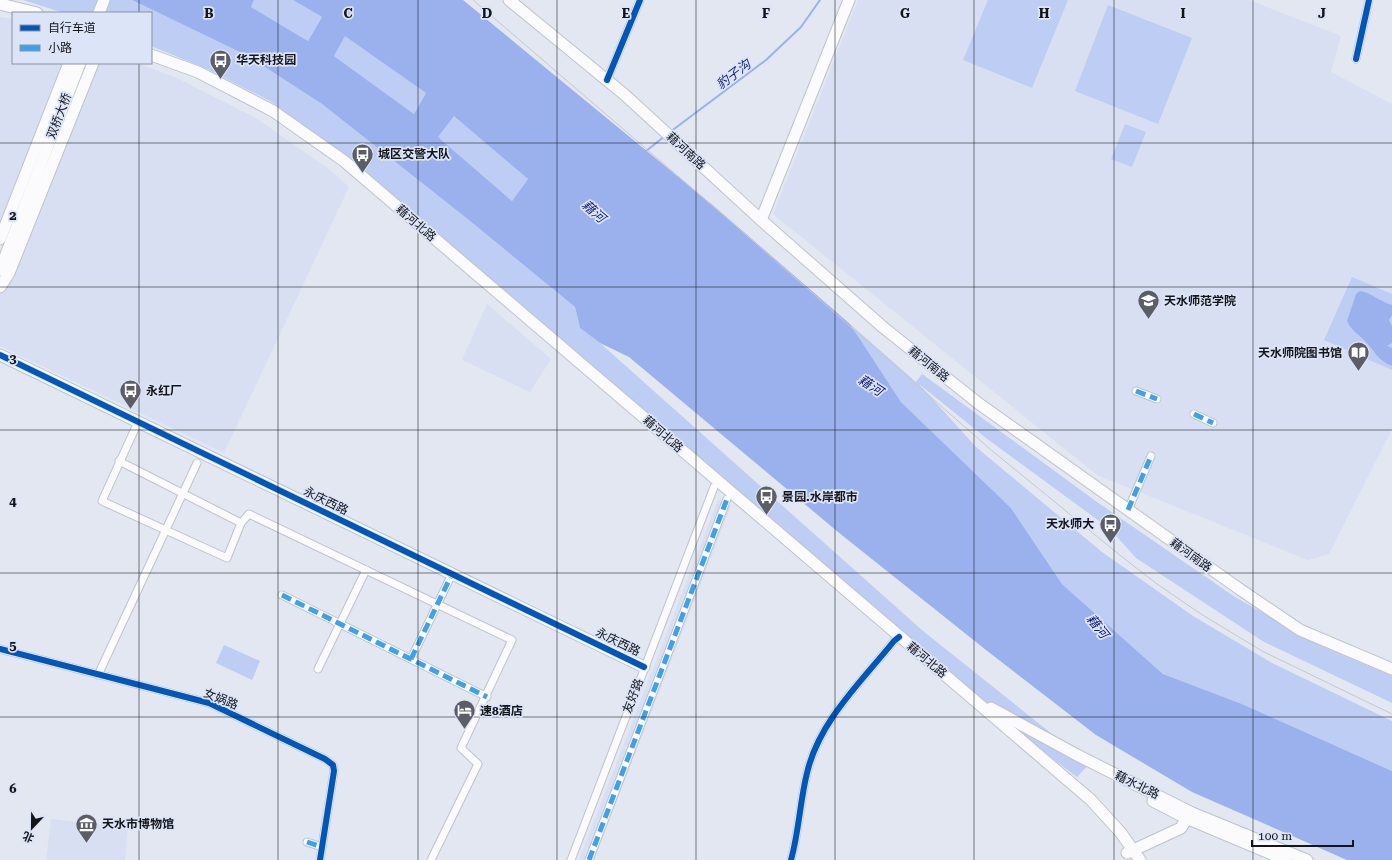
<svg xmlns="http://www.w3.org/2000/svg" width="1392" height="860" font-family="'Roboto Serif','Noto Sans SC',serif">
<style>
.built{fill:#d8dff2}
.green{fill:#bdcdf4}
.water{fill:#9ab1ee;fill-rule:evenodd}
.lines{fill:none;stroke-linecap:round;stroke-linejoin:round}
.stream{stroke:#9ab1ee;stroke-width:2}
.street-casing{stroke:#bfc3cb;stroke-width:9}
.secondary-casing{stroke:#bfc3cb;stroke-width:13}
.street{stroke:#fbfbfd;stroke-width:7}
.secondary{stroke:#fbfbfd;stroke-width:11}
.tram{stroke:#c7c8cb;stroke-width:1}
.quiet{stroke:#3da2ea;stroke-width:5;stroke-dasharray:10 5;stroke-linecap:butt}
.cycleway-casing{stroke:#dce4f7;stroke-width:8}
.cycleway{stroke:#0057b8;stroke-width:6}
.grid{fill:none;stroke:#13151b;stroke-width:1;stroke-opacity:0.55}
.labels{text-anchor:middle;stroke-width:3.5;stroke-linejoin:round;paint-order:stroke}
.poi-label{font-size:12px;font-weight:bold;fill:#13151b;stroke:#dce4f7;text-anchor:start}
.street-label{font-size:12px;fill:#13151b;stroke:#dce4f7}
.water-label{font-size:13px;font-style:italic;fill:#101d7b;stroke:#dce4f7}
.grid-label{font-size:13px;text-anchor:middle;font-weight:bold;fill:#13151b;stroke:#dce4f7;stroke-width:3.5;stroke-linejoin:round;paint-order:stroke}
</style>
<rect width="100%" height="100%" fill="#e2e7f1"/>
<g class="built">
<path d="M 858,0 L 1249,0 L 1341,36 L 1331,72 L 1392,104 L 1392,429 L 1329,554 L 1308,560 L 1097,475 L 773,214 Z"/>
<path d="M 0,17 L 13,19 L 13,63 L 62,63 L 0,228 Z"/>
<path d="M 83,63 L 136,63 L 175,77 L 256,118 L 330,170 L 349,187 L 224,453 L 0,346 L 0,288 Z"/>
<path d="M 487,304 L 551,359 L 530,392 L 462,360 Z"/>
<path d="M 718,500 L 731,506 L 594,860 L 579,860 Z"/>
<path d="M 51,819 L 128,828 L 125,860 L 46,860 Z"/>
</g>
<g class="green">
<path d="M 23,0 L 132,0 L 248,56 L 322,104 L 465,217 L 575,307 L 580,328 L 600,343 L 923,631 L 1057,738 L 1093,760 L 1077,777 L 1009,726 L 502,289 L 330,145 L 270,101 L 207,69 L 151,46 L 151,13 L 64,13 Z"/>
<path d="M 254,0 L 293,0 L 322,17 L 308,41 L 251,7 Z"/>
<path d="M 988,0 L 1068,0 L 1032,88 L 963,60 Z"/>
<path d="M 1108,5 L 1192,38 L 1158,124 L 1075,91 Z"/>
<path d="M 345,35 L 426,93 L 414,114 L 334,56 Z"/>
<path d="M 454,115 L 528,179 L 512,201 L 438,137 Z"/>
<path d="M 1125,124 L 1146,132 L 1132,167 L 1111,159 Z"/>
<path d="M 1352,277 L 1392,294 L 1392,370 L 1324,340 Z"/>
<path d="M 850,324 L 916,382 L 922,374 L 1097,502 L 1235,597 L 1321,646 L 1392,676 L 1392,703 L 1264,642 L 1136,558 L 1110,529 L 986,438 L 919,384 L 976,447 L 1102,552 L 1193,616 L 1272,663 L 1392,721 L 1392,771 L 1242,704 L 1163,674 L 1062,584 L 1011,508 L 901,402 Z"/>
<path d="M 224,645 L 260,661 L 252,680 L 216,663 Z"/>
</g>
<g class="water">
<path d="M 132,0 L 254,0 L 251,7 L 308,41 L 322,17 L 293,0 L 463,0 L 715,207 L 850,324 L 901,402 L 1011,508 L 1062,584 L 1163,674 L 1242,704 L 1392,771 L 1392,860 L 1347,860 L 1192,792 L 1096,735 L 986,650 L 838,532 L 629,357 L 600,343 L 580,328 L 575,307 L 465,217 L 322,104 L 248,56 ZM 345,36 L 426,93 L 414,114 L 334,56 ZM 454,116 L 528,179 L 512,201 L 438,137 Z"/>
<path d="M 1360,291 C 1372,293 1380,302 1392,305 L 1392,315 L 1389,320 L 1392,326 L 1392,343 L 1387,346 L 1392,348 L 1392,366 C 1378,361 1374,350 1364,340 C 1357,333 1351,330 1347,321 L 1356,294 Z"/>
</g>
<g class="lines">
<g class="stream">
<path d="M 670,132 L 766,60 L 801,27 L 820,0"/>
<path d="M 646,151 L 665,136"/>
</g>
<defs>
<g id="street">
<path d="M 1356,59 L 1369,0"/>
<path d="M 607,80 L 640,0"/>
<path d="M 1136,391 L 1157,399"/>
<path d="M 1194,414 L 1213,423"/>
<path d="M 138,422 L 102,501 L 227,558 L 241,523"/>
<path d="M 119,461 L 241,523 L 249,514 L 512,640 L 461,748 L 478,764 L 431,860"/>
<path d="M 1128,510 L 1151,456"/>
<path d="M 282,595 L 487,697"/>
<path d="M 0,649 L 209,703 L 325,759 L 333,765 L 334,771 L 320,860"/>
<path d="M 411,659 L 452,574"/>
<path d="M 318,669 L 366,570"/>
<path d="M 98,675 L 197,463"/>
<path d="M 307,842 L 322,847"/>
<path d="M 571,860 L 714,487"/>
<path d="M 589,860 L 727,499"/>
<path d="M 791,860 C 799,831 800,801 807,773 C 819,721 862,681 894,641 L 899,637"/>
</g>
<g id="secondary">
<path d="M 509,0 L 625,95 L 761,220 L 884,328 L 978,403 L 1238,588 L 1300,630 L 1392,669"/>
<path d="M 0,4 L 37,13"/>
<path d="M 99,13 L 104,0"/>
<path d="M 151,55 L 198,72 L 273,111 L 344,161 L 1091,800 L 1121,833 L 1140,860"/>
<path d="M 761,220 L 849,0"/>
<path d="M 0,239 L 69,63"/>
<path d="M 0,270 L 80,63"/>
<path d="M 0,287 L 9,273 L 93,63"/>
<path d="M 0,355 L 644,667"/>
<path d="M 991,708 L 1077,755 L 1190,812 L 1307,860"/>
<path d="M 1153,801 L 1186,818 L 1286,860"/>
<path d="M 1127,853 L 1181,828 L 1190,812"/>
</g>
</defs>
<use href="#street" class="street-casing"/>
<use href="#secondary" class="secondary-casing"/>
<use href="#street" class="street"/>
<use href="#secondary" class="secondary"/>
<path class="tram" d="M 473,0 L 729,220 L 990,449 L 1121,556 L 1157,584 L 1201,614 L 1262,651 L 1392,714"/>
<g class="quiet">
<path d="M 1136,391 L 1157,399"/>
<path d="M 1194,414 L 1213,423"/>
<path d="M 1128,510 L 1151,456"/>
<path d="M 282,595 L 487,697"/>
<path d="M 411,659 L 452,574"/>
<path d="M 307,842 L 322,847"/>
<path d="M 589,860 L 727,499"/>
</g>
<defs>
<g id="cycleway">
<path d="M 1356,59 L 1369,0"/>
<path d="M 607,80 L 640,0"/>
<path d="M 0,355 L 644,667"/>
<path d="M 0,649 L 209,703 L 325,759 L 333,765 L 334,771 L 320,860"/>
<path d="M 791,860 C 799,831 800,801 807,773 C 819,721 862,681 894,641 L 899,637"/>
</g>
</defs>
<use href="#cycleway" class="cycleway-casing"/>
<use href="#cycleway" class="cycleway"/>
</g>
<path class="grid" d="M 139,0 L 139,13M 278,0 L 278,860M 418,0 L 418,860M 557,0 L 557,860M 696,0 L 696,860M 835,0 L 835,860M 974,0 L 974,860M 1114,0 L 1114,860M 1253,0 L 1253,860M 139,63 L 139,860M 0,143 L 1392,143M 0,287 L 1392,287M 0,430 L 1392,430M 0,573 L 1392,573M 0,717 L 1392,717"/>
<defs>
<symbol id="bus-pin" viewBox="-11 -11 22 30"><path d="M0 17L-7.5 6A9.5 9.5 0 1 1 7.5 6Z" fill="#5b5e66" stroke="#dce4f7"/><path d="M-5-6H5V4H4V6H2V4H-2V6H-4V4H-5ZM-3.5-4V0h7V-4ZM-3.5 1.2v1.5H-2V1.2ZM2 1.2v1.5H3.5V1.2Z" fill="#fff"/></symbol>
<symbol id="university-pin" viewBox="-11 -11 22 30"><path d="M0 17L-7.5 6A9.5 9.5 0 1 1 7.5 6Z" fill="#5b5e66" stroke="#dce4f7"/><path d="M0-5L7-2L0 1L-7-2ZM-4 1L0 2.5L4 1V4Q0 6-4 4Z" fill="#fff"/></symbol>
<symbol id="library-pin" viewBox="-11 -11 22 30"><path d="M0 17L-7.5 6A9.5 9.5 0 1 1 7.5 6Z" fill="#5b5e66" stroke="#dce4f7"/><path d="M-6-4Q-3-5.5-.7-3.5V5Q-3 3-6 4ZM6-4Q3-5.5 .7-3.5V5Q3 3 6 4Z" fill="#fff"/></symbol>
<symbol id="hotel-pin" viewBox="-11 -11 22 30"><path d="M0 17L-7.5 6A9.5 9.5 0 1 1 7.5 6Z" fill="#5b5e66" stroke="#dce4f7"/><path d="M-6-4.5h1.5V1H6V5H4.5V3h-9V5H-6ZM-4 0a1.8 1.8 0 1 1 3.6 0ZM.5 0V-2.5h3Q6-2.5 6 0Z" fill="#fff"/></symbol>
<symbol id="museum-pin" viewBox="-11 -11 22 30"><path d="M0 17L-7.5 6A9.5 9.5 0 1 1 7.5 6Z" fill="#5b5e66" stroke="#dce4f7"/><path d="M0-6L6-3V-2H-6V-3ZM-5-1h2V3h-2ZM-1-1h2V3h-2ZM3-1h2V3H3ZM-6 4H6V6H-6Z" fill="#fff"/></symbol>
</defs>
<g fill-rule="evenodd">
<use href="#bus-pin" x="208" y="48" width="25" height="34"/>
<use href="#bus-pin" x="350" y="142" width="25" height="34"/>
<use href="#university-pin" x="1136" y="288" width="25" height="34"/>
<use href="#library-pin" x="1346" y="340" width="25" height="34"/>
<use href="#bus-pin" x="118" y="378" width="25" height="34"/>
<use href="#bus-pin" x="754" y="484" width="25" height="34"/>
<use href="#bus-pin" x="1098" y="512" width="25" height="34"/>
<use href="#hotel-pin" x="452" y="698" width="25" height="34"/>
<use href="#museum-pin" x="74" y="812" width="25" height="34"/>
</g>
<g class="labels">
<g class="poi-label">
<text x="236" y="64">华天科技园</text>
<text x="378" y="158">城区交警大队</text>
<text x="1164" y="305">天水师范学院</text>
<text x="1342" y="357" text-anchor="end">天水师院图书馆</text>
<text x="146" y="395">永红厂</text>
<text x="782" y="501">景园.水岸都市</text>
<text x="1094" y="528" text-anchor="end">天水师大</text>
<text x="480" y="715">速8酒店</text>
<text x="102" y="828">天水市博物馆</text>
</g>
<g class="street-label">
<text transform="translate(59 116) rotate(-69)" y="4">双桥大桥</text>
<text transform="translate(686 151) rotate(43)" y="4">藉河南路</text>
<text transform="translate(416 223) rotate(41)" y="4">藉河北路</text>
<text transform="translate(929 364) rotate(39)" y="4">藉河南路</text>
<text transform="translate(663 434) rotate(41)" y="4">藉河北路</text>
<text transform="translate(326 501) rotate(26)" y="4">永庆西路</text>
<text transform="translate(1191 555) rotate(36)" y="4">藉河南路</text>
<text transform="translate(618 642) rotate(26)" y="4">永庆西路</text>
<text transform="translate(927 660) rotate(40)" y="4">藉河北路</text>
<text transform="translate(633 696) rotate(-69)" y="4">友好路</text>
<text transform="translate(221 699) rotate(22)" y="4">女娲路</text>
<text transform="translate(1137 785) rotate(26)" y="4">藉水北路</text>
</g>
<g class="water-label">
<text transform="translate(733 74) rotate(-37)" y="5">豹子沟</text>
<text transform="translate(594 211) rotate(41)" y="5">藉河</text>
<text transform="translate(871 385) rotate(33)" y="5">藉河</text>
<text transform="translate(1098 626) rotate(51)" y="5">藉河</text>
</g>
</g>
<g class="grid-label">
<text x="209" y="18">B</text>
<text x="348" y="18">C</text>
<text x="487" y="18">D</text>
<text x="626" y="18">E</text>
<text x="766" y="18">F</text>
<text x="905" y="18">G</text>
<text x="1044" y="18">H</text>
<text x="1183" y="18">I</text>
<text x="1322" y="18">J</text>
<text x="13" y="220">2</text>
<text x="13" y="363">3</text>
<text x="13" y="506">4</text>
<text x="13" y="650">5</text>
<text x="13" y="793">6</text>
</g>
<rect x="12" y="12" width="140" height="52" fill="#dce4f7" stroke="#8c919f"/>
<rect x="20" y="25" width="20" height="6" fill="#0057b8" stroke="#8c919f"/>
<text x="48" y="32" font-size="12" fill="#13151b">自行车道</text>
<rect x="20" y="45" width="20" height="6" fill="#3da2ea" stroke="#8c919f"/>
<text x="48" y="52" font-size="12" fill="#13151b">小路</text>
<g transform="translate(32 828) rotate(202)" stroke="#dce4f7" stroke-width="3" paint-order="stroke">
<path d="M0-3L7 15L0 10L-7 15Z" fill="#13151b"/>
<text y="-6" font-size="11" font-weight="bold" text-anchor="middle" fill="#13151b">北</text>
</g>
<path d="M1252 840v6h101v-6" fill="none" stroke="#13151b" stroke-width="2"/>
<text x="1258" y="840" font-size="12" fill="#13151b" stroke="#dce4f7" stroke-width="3" paint-order="stroke">100 m</text>
</svg>
